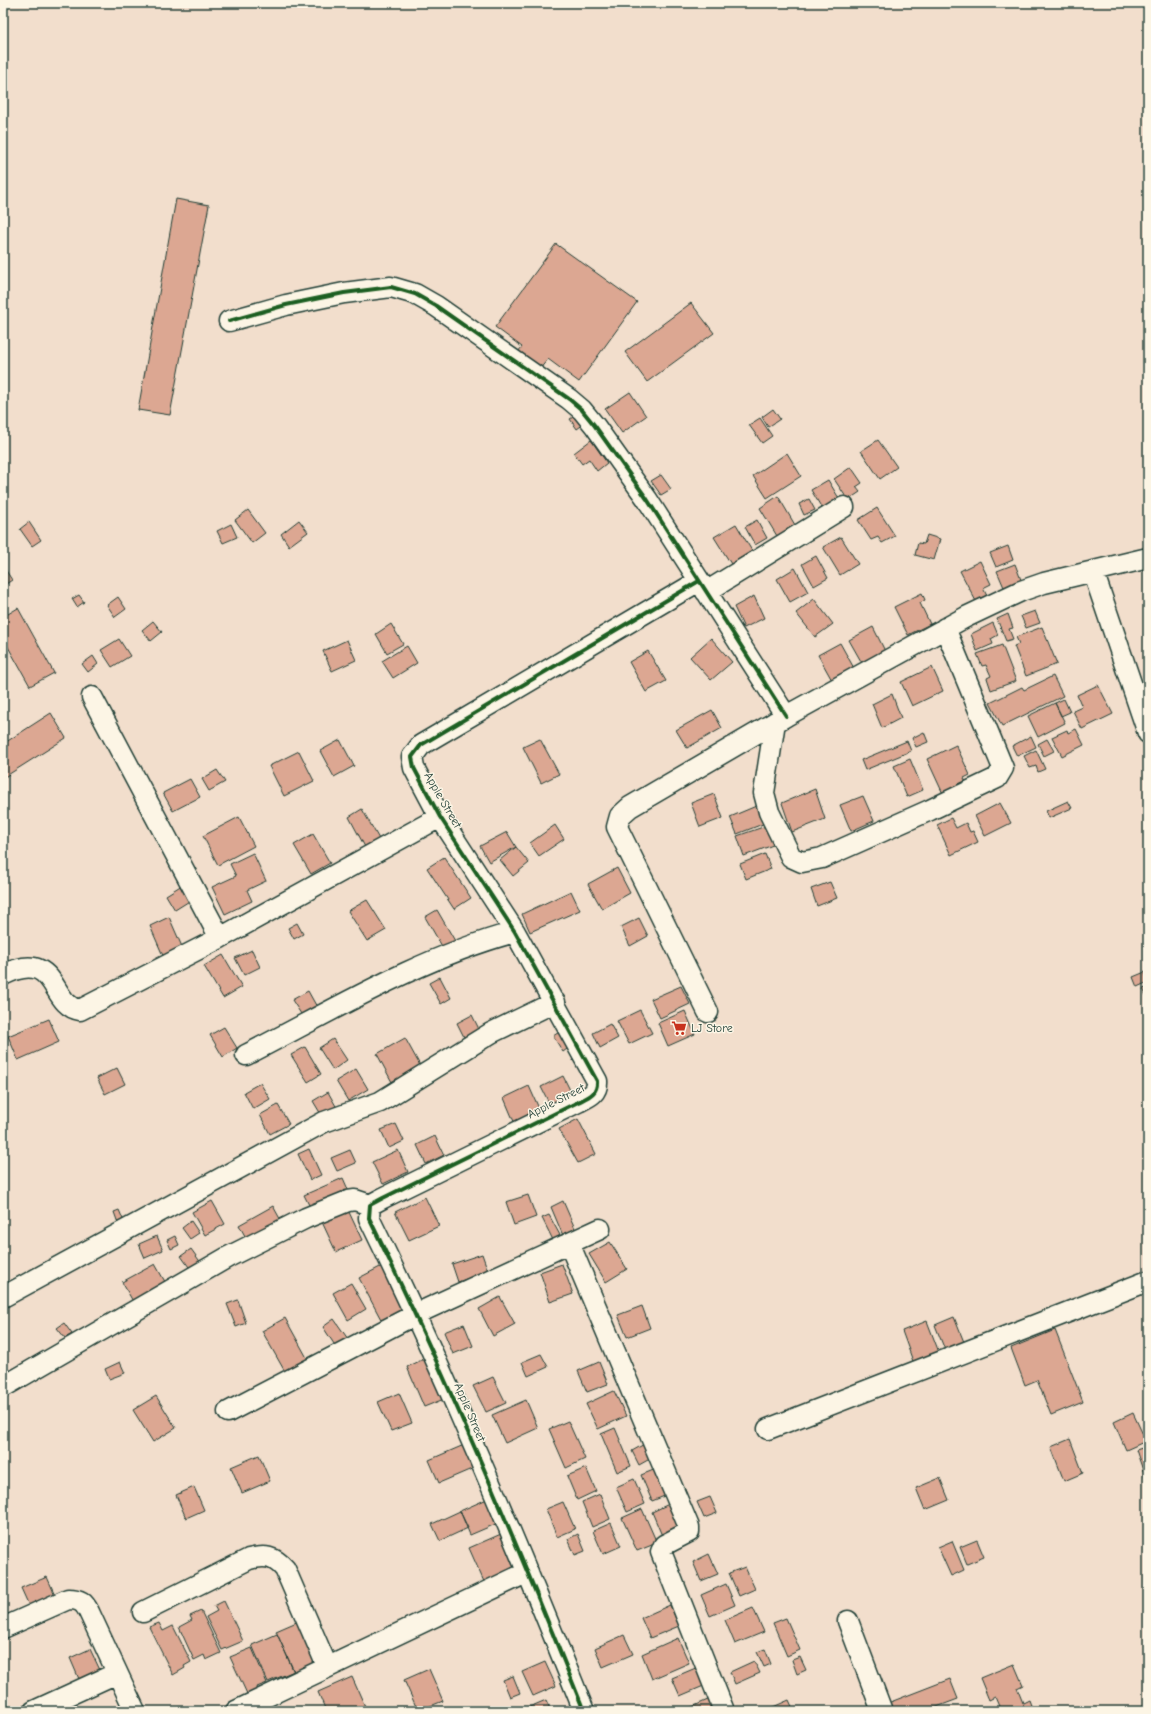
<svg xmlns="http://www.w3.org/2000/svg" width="1151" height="1714" font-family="'Comic Neue',sans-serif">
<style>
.building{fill:#dca792;stroke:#1f3d34}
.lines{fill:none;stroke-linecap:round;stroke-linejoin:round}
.street-casing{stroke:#1f3d34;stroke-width:23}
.street{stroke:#fcf5e5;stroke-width:20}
.cycleway-casing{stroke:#fcf5e5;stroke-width:6}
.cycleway{stroke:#1b5e20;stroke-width:4}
.labels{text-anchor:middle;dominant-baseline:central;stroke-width:3;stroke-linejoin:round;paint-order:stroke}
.street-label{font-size:12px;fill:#1f3d34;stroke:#fcf5e5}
.poi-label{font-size:12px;fill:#1f3d34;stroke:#fcf5e5;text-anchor:start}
</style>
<rect width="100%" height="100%" fill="#f2decc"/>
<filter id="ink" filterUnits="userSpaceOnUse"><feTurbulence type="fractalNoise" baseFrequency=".025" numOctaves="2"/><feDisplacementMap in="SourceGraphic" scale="8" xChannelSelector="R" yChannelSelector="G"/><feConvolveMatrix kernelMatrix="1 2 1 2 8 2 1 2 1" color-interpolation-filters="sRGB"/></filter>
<g filter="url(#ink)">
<path class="building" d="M176 199 209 205 170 415 138 410Z
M556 244 637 302 579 382 548 359 539 370 517 353 522 347 495 327Z
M691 303 714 333 647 382 625 352Z
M630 392 646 416 622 433 605 409Z
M773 409 780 419 768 427 762 417Z
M578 414 584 424 577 429 570 419Z
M760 418 772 436 762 443 749 425Z
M591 440 607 463 597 471 589 459 582 464 574 453Z
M878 440 897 467 880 479 861 451Z
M787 453 801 476 767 498 753 476Z
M851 467 862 483 856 487 860 492 848 500 834 479Z
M661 475 671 489 661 495 651 481Z
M828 480 840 500 823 510 811 490Z
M778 496 795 525 777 536 760 508Z
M809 499 815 510 804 515 799 504Z
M877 508 895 536 882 543 878 537 871 540 858 520Z
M248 510 265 533 252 543 235 520Z
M299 520 308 532 289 546 281 534Z
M757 520 767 538 755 545 745 527Z
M29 522 41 540 32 546 20 529Z
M231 524 237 537 223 543 217 531Z
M736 524 752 551 731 564 714 537Z
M927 535 940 539 934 560 915 555 918 543 924 544Z
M841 537 858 564 840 575 823 547Z
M1008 546 1013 560 996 567 990 553Z
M816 556 828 578 814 586 802 564Z
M980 561 991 584 983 588 990 602 979 607 960 571Z
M1015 564 1023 585 1006 592 997 571Z
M3 566 12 580 3 586Z
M795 568 808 592 790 602 777 579Z
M922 593 925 600 920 603 930 624 908 635 894 607Z
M79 595 84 602 77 607 72 599Z
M754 596 764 618 744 628 734 607Z
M118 597 126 609 115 617 107 605Z
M814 599 833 624 815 637 796 613Z
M18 608 54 673 30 686 3 638V617Z
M1035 611 1040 623 1026 628 1021 616Z
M1008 614 1013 628 1009 629 1013 639 1006 641 997 619Z
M153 621 162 632 151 641 142 630Z
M993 623 998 635 991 639 993 644 977 651 971 634Z
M391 624 403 644 387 653 376 634Z
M873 627 885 651 862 663 849 640Z
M1042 627 1057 664 1026 676 1014 646 1019 644 1016 637Z
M711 638 732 662 711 680 690 657Z
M119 639 130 656 112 667 101 650Z
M347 640 356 660 332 671 323 651Z
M840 643 855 670 833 682 818 655Z
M1002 645 1016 681 991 690 987 678 991 676 986 665 982 666 977 654Z
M407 646 417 663 393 678 382 661Z
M648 651 666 681 646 692 629 662Z
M93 656 98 664 88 672 82 664Z
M932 667 943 691 912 706 901 682Z
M1053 676 1063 696 1002 726 990 703 1022 687 1024 690Z
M1098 685 1113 714 1082 729 1073 711 1082 707 1077 695Z
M892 694 901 718 882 728 872 704Z
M1064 699 1070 712 1061 716 1055 703Z
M1055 703 1065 723 1038 737 1028 716Z
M712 710 722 728 687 748 676 730Z
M51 713 66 738 3 778V744Z
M1076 729 1084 745 1062 756 1052 737 1067 730 1068 733Z
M924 732 928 742 916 747 912 738Z
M1031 736 1036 747 1017 756 1012 746Z
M540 739 559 774 541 783 523 747Z
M1047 739 1054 751 1044 756 1038 744Z
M340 740 354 766 334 777 320 751Z
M907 741 911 751 865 770 861 760Z
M956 745 970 775 964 778 968 787 945 798 927 759Z
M1036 750 1045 769 1038 772 1036 766 1030 768 1024 756Z
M299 751 314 781 284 796 269 766Z
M910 759 923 790 907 797 894 766Z
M217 770 225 782 209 791 202 779Z
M190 779 200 797 173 811 163 793Z
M815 789 825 819 792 832 782 803Z
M714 794 723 818 700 827 691 803Z
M863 796 874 821 851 831 840 805Z
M1068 801 1072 808 1049 818 1046 811Z
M1000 803 1011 823 985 836 975 816Z
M761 804 768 822 737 834 730 817Z
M362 809 379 839 365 847 349 817Z
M239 817 254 846 218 865 203 836Z
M951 818 956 828 966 823 970 832 973 831 978 842 951 855 937 825Z
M555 825 564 839 539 856 530 843Z
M766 826 773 845 744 856 737 836Z
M507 832 516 847 489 862 480 846Z
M313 834 330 863 311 874 294 845Z
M516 847 529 863 513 876 500 860Z
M253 853 266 881 247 890 252 901 225 914 212 887 236 876 230 864Z
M765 854 771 869 746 879 740 864Z
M444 857 471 898 454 909 427 868Z
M617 868 630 893 602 909 588 884Z
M830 882 837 898 817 906 811 889Z
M182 885 191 900 175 910 166 895Z
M571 891 580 910 530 932 522 914Z
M367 900 386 930 367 941 348 911Z
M437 910 455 941 443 948 425 917Z
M169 917 183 949 164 958 150 926Z
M639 918 648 936 630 946 621 927Z
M297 923 303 934 294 939 288 928Z
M252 950 260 967 244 975 235 958Z
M223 955 242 987 223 998 204 966Z
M1145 972 1148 982 1137 987 1133 977Z
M440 977 451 998 441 1004 429 983Z
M681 986 690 1004 660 1018 651 999Z
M1148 987V999L1143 989Z
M308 991 318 1009 303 1017 292 1000Z
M640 1010 652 1033 629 1044 617 1021Z
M685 1011 695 1034 668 1046 658 1023Z
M472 1015 481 1033 466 1041 457 1023Z
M49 1019 59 1042 18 1060 8 1036Z
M610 1024 618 1038 600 1048 593 1033Z
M224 1027 237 1048 223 1057 210 1035Z
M561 1031 571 1046 563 1052 553 1036Z
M405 1038 422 1069 393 1084 377 1054Z
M333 1039 347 1060 333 1070 319 1048Z
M305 1047 321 1074 308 1082 291 1055Z
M117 1068 125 1084 105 1094 97 1078Z
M356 1069 368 1089 348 1101 336 1081Z
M563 1076 574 1098 552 1109 541 1087Z
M260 1083 270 1099 253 1109 244 1092Z
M529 1086 541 1113 515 1124 504 1098Z
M328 1092 337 1108 322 1116 313 1101Z
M278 1105 289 1124 270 1134 260 1115Z
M578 1119 596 1154 578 1163 559 1129Z
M396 1124 404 1141 389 1148 381 1130Z
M435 1136 444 1155 426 1164 417 1145Z
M309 1149 321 1175 310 1180 298 1154Z
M350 1150 356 1163 337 1171 331 1158Z
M398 1150 408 1172 383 1184 372 1162Z
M343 1178 350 1194 312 1211 304 1195Z
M528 1195 536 1217 514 1225 506 1202Z
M425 1197 439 1226 409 1240 395 1212Z
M212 1201 225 1224 205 1235 192 1212Z
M563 1201 577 1233 564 1238 551 1207Z
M273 1206 284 1226 250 1245 239 1225Z
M119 1210 125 1224 119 1226 114 1212Z
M348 1210 362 1240 336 1252 322 1222Z
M549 1215 561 1237 553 1240 542 1218Z
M191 1221 199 1233 190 1239 182 1228Z
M157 1236 163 1250 145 1258 139 1244Z
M175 1236 179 1245 171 1249 167 1240Z
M610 1242 627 1269 606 1282 589 1254Z
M191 1249 204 1267 194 1274 181 1256Z
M482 1254 488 1271 458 1282 452 1264Z
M155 1264 168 1287 135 1305 122 1282Z
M562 1264 573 1294 550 1302 540 1272Z
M382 1266 407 1313 384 1325 359 1278Z
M351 1283 366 1309 348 1320 333 1293Z
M500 1297 515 1324 493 1336 479 1309Z
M238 1300 246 1323 236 1327 227 1304Z
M642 1306 650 1328 627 1337 618 1315Z
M954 1317 964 1342 945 1350 935 1325Z
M285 1318 311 1365 288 1377 262 1331Z
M334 1319 348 1339 336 1347 323 1327Z
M927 1321 940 1355 914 1364 902 1331Z
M64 1323 72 1334 65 1338 57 1328Z
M464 1324 473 1346 453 1354 444 1332Z
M1055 1330 1083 1402 1051 1415 1037 1380 1025 1385 1011 1348Z
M541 1354 548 1367 528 1376 522 1362Z
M426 1358 444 1399 424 1407 407 1367Z
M120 1362 125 1373 109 1379 105 1369Z
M599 1362 608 1384 587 1392 578 1371Z
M493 1377 506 1403 486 1412 473 1386Z
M614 1391 626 1416 598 1429 586 1404Z
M399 1393 412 1423 391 1431 378 1402Z
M156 1396 176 1428 153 1442 133 1410Z
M526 1400 538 1428 505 1443 492 1415Z
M1133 1413 1146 1441 1126 1450 1114 1422Z
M568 1421 585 1459 566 1468 549 1429Z
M615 1428 631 1466 617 1472 601 1434Z
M1070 1439 1083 1473 1064 1481 1051 1447Z
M648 1442 655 1456 639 1465 632 1451Z
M464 1445 474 1468 439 1483 429 1460Z
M1148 1446V1482H1147L1136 1450Z
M259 1455 270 1481 242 1493 231 1467Z
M586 1468 596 1491 577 1500 567 1476Z
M656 1469 667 1495 652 1501 641 1475Z
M940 1478 949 1500 925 1510 916 1488Z
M634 1479 645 1504 627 1512 616 1487Z
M194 1487 204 1510 186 1518 176 1495Z
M600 1494 610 1519 592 1527 582 1502Z
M710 1497 717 1513 704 1518 697 1502Z
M487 1499 498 1523 470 1535 460 1511Z
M563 1502 575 1529 557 1537 546 1509Z
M671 1503 683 1529 663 1538 652 1512Z
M642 1509 657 1543 637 1551 622 1518Z
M460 1511 468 1528 440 1541 432 1524Z
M611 1523 621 1546 603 1554 593 1531Z
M501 1534 516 1570 485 1584 469 1548Z
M578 1534 585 1551 575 1555 568 1539Z
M977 1540 984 1557 967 1564 960 1547Z
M952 1541 964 1570 951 1576 938 1547Z
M709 1554 718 1574 701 1581 693 1562Z
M745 1567 755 1589 739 1596 729 1573Z
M47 1577 56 1597 30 1608 21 1588Z
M726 1584 735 1605 710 1616 701 1595Z
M224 1601 243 1641 222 1650 206 1617 217 1611 214 1606Z
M670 1605 679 1626 650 1638 641 1618Z
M753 1608 764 1632 735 1644 725 1620Z
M201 1611 221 1653 206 1660 204 1655 194 1660 179 1627 192 1620 190 1616Z
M786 1618 800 1650 787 1656 773 1623Z
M299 1621 319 1667 296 1677 276 1631Z
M159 1623 163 1631 173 1626 191 1662 184 1666 185 1668 173 1675 149 1627Z
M277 1634 294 1671 268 1682 252 1645Z
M624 1635 633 1654 603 1667 595 1648Z
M678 1638 689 1663 652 1679 642 1654Z
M252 1648 267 1683 257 1687 259 1692 248 1696 230 1657Z
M90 1649 100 1670 79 1679 70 1658Z
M765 1649 771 1664 764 1667 757 1652Z
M800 1657 806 1670 797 1674 792 1660Z
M754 1661 760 1673 735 1684 730 1672Z
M545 1662 556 1686 533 1696 522 1672Z
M1014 1664 1023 1685 1017 1688 1023 1703 1029 1700 1033 1711H1001L995 1697 989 1700 980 1678Z
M698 1667 706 1685 680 1696 672 1678Z
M429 1669 443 1701 418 1711 404 1680Z
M513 1676 520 1693 510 1697 503 1680Z
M352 1677 367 1711H326L318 1692Z
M950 1679 958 1699 926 1711H891L888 1703Z
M710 1699 715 1711H683Z
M546 1700 551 1711H520Z
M789 1700 794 1711H764Z"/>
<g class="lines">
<g class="street-casing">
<path id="street" d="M229 321 286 305 344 293 391 287 415 294 436 306 569 399 582 410 595 426 647 499 786 716
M1093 571 1148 733
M706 592 844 507
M92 697 220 938
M775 722 764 793 769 812 791 857 802 862 822 858 930 810 997 778 1003 768 945 628
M3 975C59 947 49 1006 80 1010L220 938 440 817
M708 1012 617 827 620 816 630 807 786 716 966 617 1021 591 1044 583 1148 558
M246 1055C334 1010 419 958 515 932
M569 1243 689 1527V1532L664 1545 661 1552 724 1711
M3 1297 324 1122 380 1102 491 1033 555 1002
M3 1387 228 1257 306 1218 348 1201 355 1200 370 1205
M228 1412 416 1314 600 1229
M768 1429 1148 1281
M143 1612 249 1559C265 1555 274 1556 285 1569L327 1666
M848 1621 882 1711
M3 1628 68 1599C80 1599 84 1602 89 1612L135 1711
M34 1711 117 1673
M236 1711 528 1572
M584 1711C517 1544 448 1379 369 1218L370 1205 383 1198 578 1102C588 1097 598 1094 597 1081L515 932 440 817 414 768 412 757 421 745 699 581"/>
</g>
<use href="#street" class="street"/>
<g class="cycleway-casing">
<path id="cycleway" d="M229 321 286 305 344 293 391 287 415 294 436 306 569 399 582 410 595 426 647 499 786 716
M584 1711C517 1544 448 1379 369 1218L370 1205 383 1198 578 1102C588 1097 598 1094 597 1081L515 932 440 817 414 768 412 757 421 745 699 581"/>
</g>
<use href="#cycleway" class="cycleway"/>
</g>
</g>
<defs>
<g id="supermarket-bare" transform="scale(1.2)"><path d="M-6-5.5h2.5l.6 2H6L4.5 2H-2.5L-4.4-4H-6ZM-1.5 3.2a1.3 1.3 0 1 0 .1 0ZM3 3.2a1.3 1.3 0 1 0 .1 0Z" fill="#c8321e" stroke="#fcf5e5" stroke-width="2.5" paint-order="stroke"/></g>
</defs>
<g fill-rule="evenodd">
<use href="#supermarket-bare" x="679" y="1028"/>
</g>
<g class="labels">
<g class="street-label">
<text transform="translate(443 800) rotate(60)">Apple Street</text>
<text transform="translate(556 1101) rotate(-27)">Apple Street</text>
<text transform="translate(470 1412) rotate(67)">Apple Street</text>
</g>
<g class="poi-label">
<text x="691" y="1028">LJ Store</text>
</g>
</g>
<rect width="1151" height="1714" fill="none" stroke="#fcf5e5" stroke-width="16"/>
<rect x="8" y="8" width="1135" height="1698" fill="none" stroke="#1f3d34" stroke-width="1.5" filter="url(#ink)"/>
</svg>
